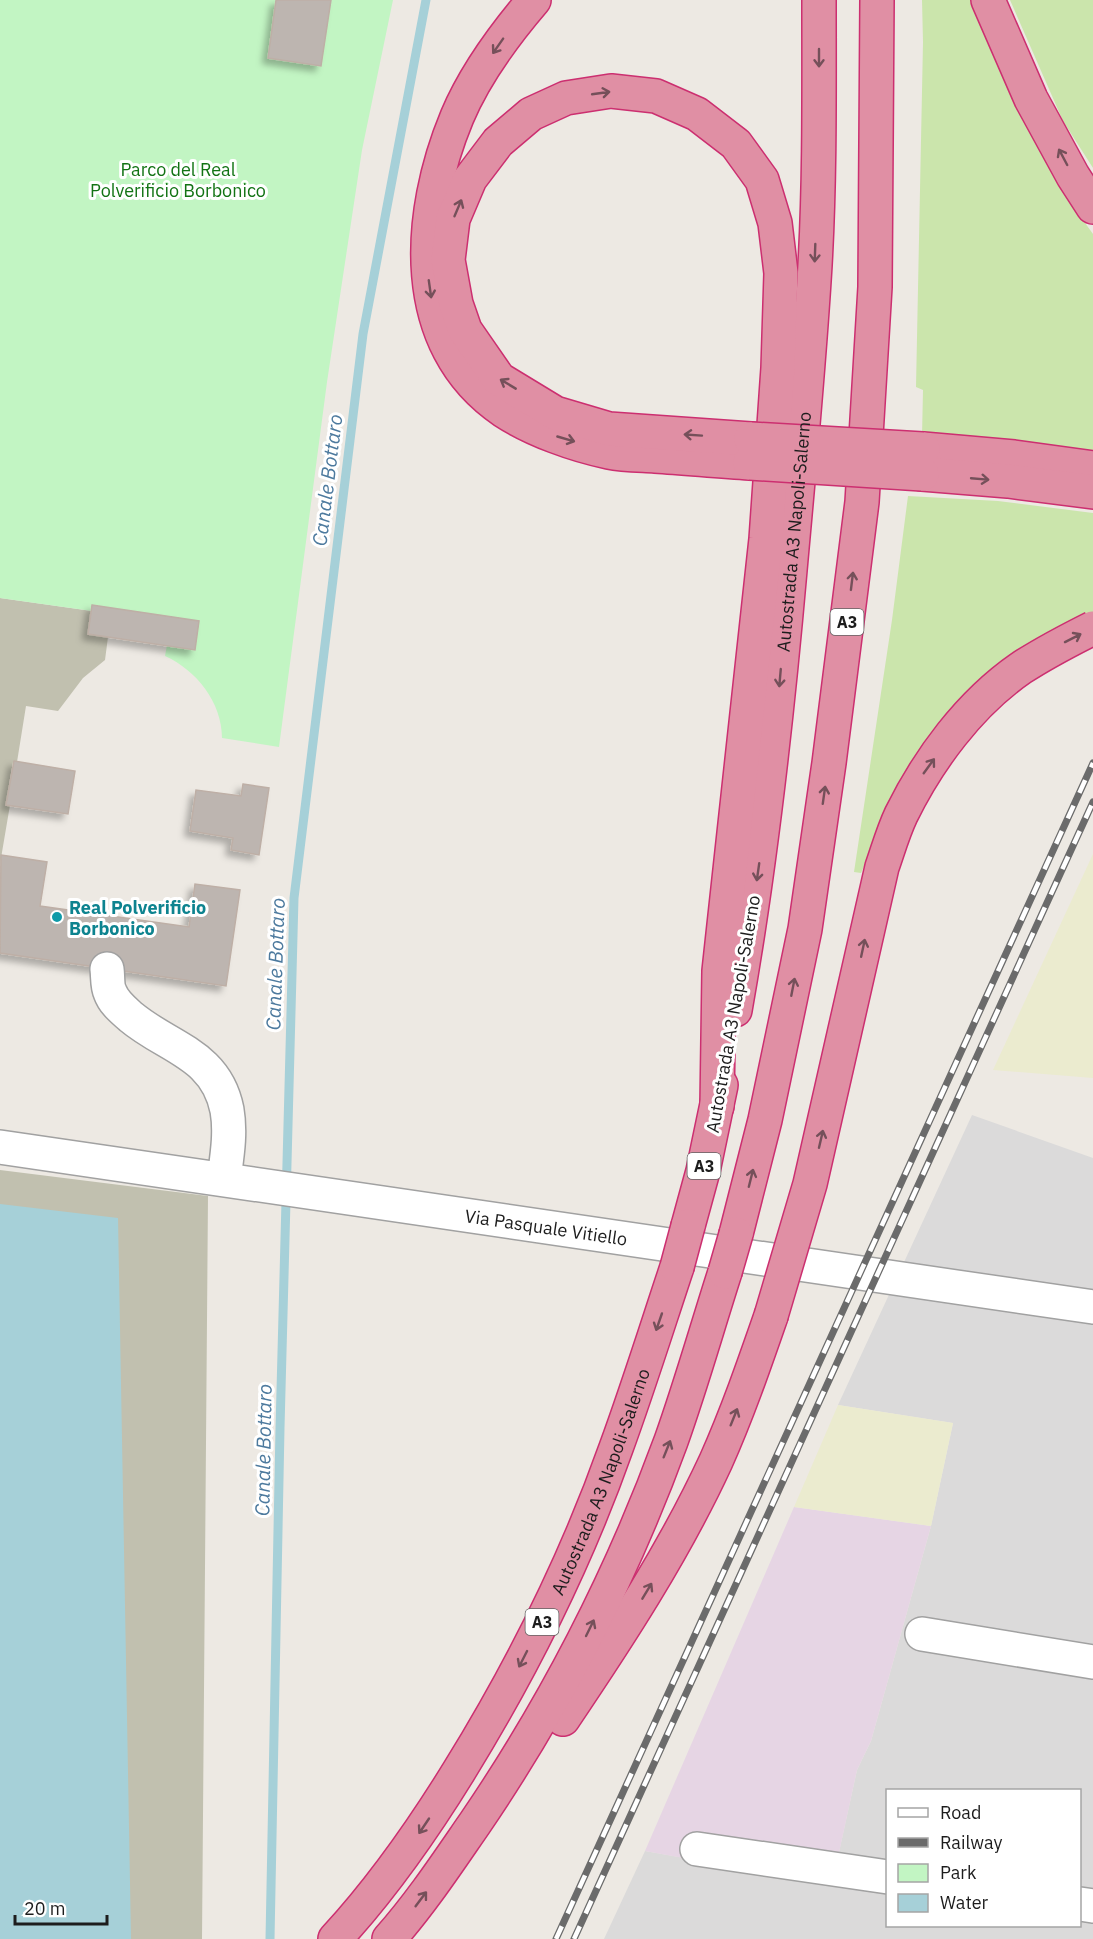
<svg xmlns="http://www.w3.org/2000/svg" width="1093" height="1939" font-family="'IBM Plex Sans',sans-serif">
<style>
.residential{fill:#dbdada;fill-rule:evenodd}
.industrial{fill:#e6d5e4}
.construction{fill:#c1c0af}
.farmland{fill:#ebebcf}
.grass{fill:#cbe5ac}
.park{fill:#c2f5c3}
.water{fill:#a6d0d8}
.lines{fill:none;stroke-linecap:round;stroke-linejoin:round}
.stream{stroke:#a6d0d8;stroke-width:9}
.building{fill:#bdb5b0;stroke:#beafa6;stroke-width:1.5;filter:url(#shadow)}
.minor-casing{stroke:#a1a1a1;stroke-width:36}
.highway-casing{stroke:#cc2f70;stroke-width:36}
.minor{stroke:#fff;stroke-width:33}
.highway{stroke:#e08fa4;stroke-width:33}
.rail-casing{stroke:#6b6b6b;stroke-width:7}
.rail{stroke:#fff;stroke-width:4.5;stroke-dasharray:14;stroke-linecap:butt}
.highway-bridge-casing{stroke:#cc2f70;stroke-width:36;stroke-linecap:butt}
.highway-bridge{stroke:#e08fa4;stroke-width:33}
.oneway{stroke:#75505a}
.culture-dot{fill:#0f9aa8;stroke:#fff;stroke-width:2}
.labels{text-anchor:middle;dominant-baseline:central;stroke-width:6;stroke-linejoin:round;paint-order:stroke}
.shield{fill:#fff;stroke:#616161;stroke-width:1.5}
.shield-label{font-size:16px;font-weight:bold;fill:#1d1d1d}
.park-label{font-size:18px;fill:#127314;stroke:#fff}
.street-label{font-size:18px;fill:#1d1d1d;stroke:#fff}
.culture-label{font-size:18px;font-weight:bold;fill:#0d838f;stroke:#fff;text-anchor:start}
.water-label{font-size:20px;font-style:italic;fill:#4d7a9e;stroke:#fff}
</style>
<defs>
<filter id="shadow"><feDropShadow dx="-5.5" dy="5.5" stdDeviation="3" flood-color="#0004"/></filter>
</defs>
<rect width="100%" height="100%" fill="#ede9e3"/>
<path class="residential" d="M972 1115 1093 1158V1939H604L645 1851 832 1884 857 1770 871 1741 931 1526 953 1423 838 1405ZM888 1790H1080V1926H888Z"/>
<path class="industrial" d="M794 1507 931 1526 871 1741 857 1770 832 1885 645 1851Z"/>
<path class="construction" d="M0 598 92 611 108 637 105 660 83 678 58 711 26 706 17 762H13L6 804 10 805 0 864Z
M0 1170 208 1196 202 1939H0Z"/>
<path class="farmland" d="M1093 854V1078L993 1070Z
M838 1405 953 1423 931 1526 794 1507Z"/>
<path class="grass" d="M922 0H971L1007 87 1070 202 1093 234V458L922 436 923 390 916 387 923 42Z
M1010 0H1093V168L1063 121Z
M908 496 998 501 1093 513V615L902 781 861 873 854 872 892 620Z"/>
<path class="park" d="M0 0H393L362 150 327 382 279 747 222 738C222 702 196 670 165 656L167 645 198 621 93 605 92 611 0 598Z"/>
<path class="water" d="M0 1204 118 1218 131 1939H0Z"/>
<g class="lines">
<path class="stream" d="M270 1939 280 1428 294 898 363 334 426 0"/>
</g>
<path class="building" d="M276 0H331L321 66 268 58Z
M92 605 199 621 195 650 88 634Z
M14 761 75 771 68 814 6 805Z
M243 784 269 788 259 855 231 850 233 838 190 831 196 790 241 796Z
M1 855 47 862 40 906 189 927 195 884 240 890 226 986 0 953Z"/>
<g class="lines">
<g class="minor-casing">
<g id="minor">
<path d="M107 969C108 976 107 986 110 992 114 1003 122 1009 131 1017 168 1048 216 1054 227 1110 231 1133 227 1156 224 1179"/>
<path id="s1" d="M0 1147 1093 1307"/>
<path d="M922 1634 1093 1662"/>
<path d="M697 1849 888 1877"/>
<path d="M1080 1904 1093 1906"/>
</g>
</g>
<g class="highway-casing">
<g id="highway">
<path d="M534 0C504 35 475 74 457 117 417 213 406 345 504 411 533 430 575 445 609 452 624 455 640 455 655 456 686 458 718 461 750 463"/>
<path d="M988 0 1031 99 1073 176 1093 207"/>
<path d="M923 449 1014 457 1093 468"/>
<path d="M922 474 1008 481 1093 492"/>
<path id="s2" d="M735 1010C761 864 777 718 790 570 799 469 809 367 815 265 820 177 819 88 819 0"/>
<path d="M717 1106 719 971 766 539 778 368 781 273 775 223 762 180 736 144 697 114 656 96 611 91 566 98 531 114 498 142 470 179 453 219 448 260 456 304 465 330 499 379 555 413 609 429 751 439"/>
<path d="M688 1226 703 1171 721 1085"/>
<path d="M736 1234 765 1120 805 929 829 763 862 502 875 287 877 0"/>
<path d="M563 1719C619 1636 674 1552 716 1461 737 1414 754 1365 771 1316"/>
<path id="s3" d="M335 1939C383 1887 422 1831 459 1771 522 1669 576 1561 616 1448 638 1388 657 1327 677 1267"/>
<path d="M389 1939C421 1903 448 1862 475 1823 556 1704 622 1575 671 1441 691 1385 707 1328 725 1272"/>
</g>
</g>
<use href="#minor" class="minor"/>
<use href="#highway" class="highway"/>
<g class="rail-casing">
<path id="rail" d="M556 1939 1093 763
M574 1939 1093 802"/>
</g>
<use href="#rail" class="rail"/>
<g class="highway-bridge-casing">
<path id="highway-bridge" d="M751 439 923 449
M750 463 922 474
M677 1267 688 1226
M725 1272 736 1234
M771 1316 810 1184 882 867C888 850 893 832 901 815 928 760 969 704 1021 668 1044 653 1069 640 1093 628"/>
</g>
<use href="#highway-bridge" class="highway-bridge"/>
</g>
<defs><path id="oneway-shaft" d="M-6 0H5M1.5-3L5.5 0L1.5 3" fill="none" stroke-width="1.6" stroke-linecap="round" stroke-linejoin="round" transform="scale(1.5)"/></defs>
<g class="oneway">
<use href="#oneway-shaft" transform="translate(498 46) rotate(125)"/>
<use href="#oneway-shaft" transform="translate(819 58) rotate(90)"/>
<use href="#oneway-shaft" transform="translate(601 93) rotate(-8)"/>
<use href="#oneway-shaft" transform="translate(1063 157) rotate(-118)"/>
<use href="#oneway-shaft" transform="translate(458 208) rotate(-67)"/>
<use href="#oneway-shaft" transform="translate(815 253) rotate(92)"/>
<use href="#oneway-shaft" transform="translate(430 289) rotate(82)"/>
<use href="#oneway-shaft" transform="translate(508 384) rotate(-149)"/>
<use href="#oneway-shaft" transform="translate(693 435) rotate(-176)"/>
<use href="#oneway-shaft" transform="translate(566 439) rotate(16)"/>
<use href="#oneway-shaft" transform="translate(980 479) rotate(5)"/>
<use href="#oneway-shaft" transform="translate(852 581) rotate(-83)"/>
<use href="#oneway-shaft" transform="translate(1073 638) rotate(-27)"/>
<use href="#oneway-shaft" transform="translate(780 678) rotate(95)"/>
<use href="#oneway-shaft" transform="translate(929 766) rotate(-54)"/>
<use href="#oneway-shaft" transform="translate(824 795) rotate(-82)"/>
<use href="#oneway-shaft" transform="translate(758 872) rotate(98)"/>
<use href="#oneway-shaft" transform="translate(863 948) rotate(-78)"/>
<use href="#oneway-shaft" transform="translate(793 987) rotate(-79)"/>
<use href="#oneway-shaft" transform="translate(821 1139) rotate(-77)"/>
<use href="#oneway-shaft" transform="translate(751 1178) rotate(-76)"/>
<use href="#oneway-shaft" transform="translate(659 1322) rotate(109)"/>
<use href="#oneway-shaft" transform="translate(734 1417) rotate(-68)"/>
<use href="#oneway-shaft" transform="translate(667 1449) rotate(-68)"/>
<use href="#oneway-shaft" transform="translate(647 1591) rotate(-59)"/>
<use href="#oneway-shaft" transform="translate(590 1628) rotate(-64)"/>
<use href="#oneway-shaft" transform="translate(523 1659) rotate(117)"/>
<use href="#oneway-shaft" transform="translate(424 1826) rotate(124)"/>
<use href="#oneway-shaft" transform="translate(421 1899) rotate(-53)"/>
</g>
<circle class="culture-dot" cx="57" cy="917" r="6"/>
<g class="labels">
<g class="shield">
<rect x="830.5" y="609" width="33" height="26" rx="4.5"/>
<rect x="687.5" y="1153" width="33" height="26" rx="4.5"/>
<rect x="525.5" y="1609" width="33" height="26" rx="4.5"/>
</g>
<g class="shield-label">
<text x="847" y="622">A3</text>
<text x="704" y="1166">A3</text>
<text x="542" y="1622">A3</text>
</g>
<g class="park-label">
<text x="178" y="169">Parco del Real<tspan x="178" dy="21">Polverificio Borbonico</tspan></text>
</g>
<g class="street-label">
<text stroke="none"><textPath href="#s2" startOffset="482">Autostrada A3 Napoli-Salerno</textPath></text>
<text transform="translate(733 1014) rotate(-80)">Autostrada A3 Napoli-Salerno</text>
<text stroke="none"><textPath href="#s1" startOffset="552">Via Pasquale Vitiello</textPath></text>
<text stroke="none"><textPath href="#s3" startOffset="532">Autostrada A3 Napoli-Salerno</textPath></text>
</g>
<g class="culture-label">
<text x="69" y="907">Real Polverificio<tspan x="69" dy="21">Borbonico</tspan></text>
</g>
<g class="water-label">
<text transform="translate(327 480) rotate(-83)">Canale Bottaro</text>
<text transform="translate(275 964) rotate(-88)">Canale Bottaro</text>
<text transform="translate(263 1450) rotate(-89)">Canale Bottaro</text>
</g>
</g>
<rect x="886" y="1789" width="195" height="138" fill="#ffffff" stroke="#a5a5a5" stroke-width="1.5"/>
<rect x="898" y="1808" width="30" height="9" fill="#ffffff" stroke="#a5a5a5" stroke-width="1.5"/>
<text x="940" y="1819" font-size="18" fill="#1d1d1d">Road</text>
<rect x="898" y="1838" width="30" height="9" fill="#6b6b6b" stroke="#a5a5a5" stroke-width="1.5"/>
<text x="940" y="1849" font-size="18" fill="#1d1d1d">Railway</text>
<rect x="898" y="1864" width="30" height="18" fill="#c2f5c3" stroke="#a5a5a5" stroke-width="1.5"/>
<text x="940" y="1879" font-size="18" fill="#1d1d1d">Park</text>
<rect x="898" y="1894" width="30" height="18" fill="#a6d0d8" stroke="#a5a5a5" stroke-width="1.5"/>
<text x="940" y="1909" font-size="18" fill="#1d1d1d">Water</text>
<path d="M15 1915v9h92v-9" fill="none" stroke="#1d1d1d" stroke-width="3"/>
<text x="24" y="1915" font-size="18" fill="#1d1d1d" stroke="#ffffff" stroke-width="4.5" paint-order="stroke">20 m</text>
</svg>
